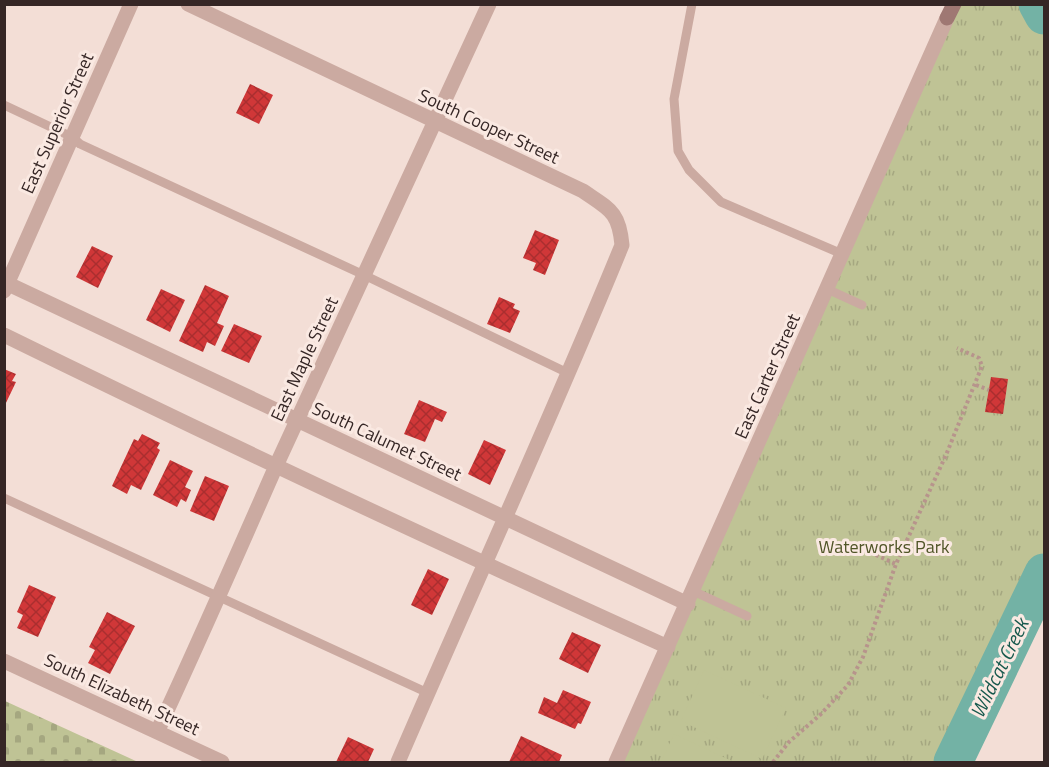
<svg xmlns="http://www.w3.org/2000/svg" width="1049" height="767" font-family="'Titillium Web',sans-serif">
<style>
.grass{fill:url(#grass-tufts)}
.cemetery{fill:url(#cemetery-stones)}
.garden{fill:#bfc395}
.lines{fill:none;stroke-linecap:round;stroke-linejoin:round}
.river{stroke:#73b2a5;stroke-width:39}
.building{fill:url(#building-cross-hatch)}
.path{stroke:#b7948c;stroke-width:4;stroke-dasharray:3 3;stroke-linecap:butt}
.lane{stroke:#cbaaa1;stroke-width:9}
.street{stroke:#cbaaa1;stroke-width:15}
.secondary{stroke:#9f7873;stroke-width:15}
.labels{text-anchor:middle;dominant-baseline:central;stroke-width:6;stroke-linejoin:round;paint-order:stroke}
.street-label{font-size:18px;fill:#352625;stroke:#fae9e2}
.park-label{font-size:18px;fill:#505527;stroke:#fae9e2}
.water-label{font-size:20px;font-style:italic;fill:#17594d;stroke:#fae9e2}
</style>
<defs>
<pattern id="grass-tufts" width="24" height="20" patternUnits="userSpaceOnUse" patternTransform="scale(1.5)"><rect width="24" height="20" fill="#bfc395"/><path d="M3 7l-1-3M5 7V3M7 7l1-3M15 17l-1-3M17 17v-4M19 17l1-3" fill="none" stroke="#a5a780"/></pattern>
<pattern id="cemetery-stones" width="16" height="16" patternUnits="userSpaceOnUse" patternTransform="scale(1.5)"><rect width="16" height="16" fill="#bfc395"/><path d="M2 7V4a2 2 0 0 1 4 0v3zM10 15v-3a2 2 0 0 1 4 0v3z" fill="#a5a780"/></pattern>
<pattern id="building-cross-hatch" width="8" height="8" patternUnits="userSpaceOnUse" patternTransform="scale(1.5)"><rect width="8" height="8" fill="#d03738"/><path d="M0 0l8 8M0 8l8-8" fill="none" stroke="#aa2e2f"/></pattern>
</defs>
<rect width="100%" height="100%" fill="#f3ded6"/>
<path class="grass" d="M954 5H1038L1044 15V573L953 762H616Z"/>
<path class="cemetery" d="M5 701 138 762H5Z"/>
<path class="garden" d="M704 670 786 708 762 759 681 721Z
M674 734 734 762H661Z"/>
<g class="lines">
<path class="river" d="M1038 4 1044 15
M953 762 1044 573"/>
</g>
<path class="building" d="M250 84 273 95 259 124 236 113Z
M535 230 559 240 545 275 533 270 536 263 523 258Z
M92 246 113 256 98 288 76 277Z
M205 285 229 296 217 323 224 326 215 346 207 342 203 352 179 341Z
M161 289 185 300 170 332 146 320Z
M499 297 515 304 513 308 520 311 510 333 487 324Z
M234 324 262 336 249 363 221 351Z
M4 369 16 374 12 381 16 382 4 407Z
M991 377 1008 379 1003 414 985 412Z
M419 400 447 412 442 422 435 419 425 442 404 434Z
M142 434 160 443 157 448 160 450 141 490 131 485 127 494 112 486 134 439 138 441Z
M484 440 506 450 490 485 468 474Z
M170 460 193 471 185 487 191 490 186 502 181 499 177 507 153 495Z
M205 476 229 486 214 521 190 511Z
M428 569 449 579 432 615 411 605Z
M29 585 56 597 38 637 17 628 23 615 17 612Z
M107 612 135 626 110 674 88 663 95 650 89 647Z
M572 632 601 645 588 673 559 659Z
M563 690 591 702 581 724 578 723 575 729 538 713 544 697 557 703Z
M521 736 562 755 559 762H509Z
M348 737 374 749 368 762H336Z"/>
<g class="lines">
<path class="path" d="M976 385 989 390
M854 545 896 564
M773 762 789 742 821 714 848 685 863 657 896 564 946 455 982 366 979 358 957 348"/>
<path class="lane" d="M692 4 674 99 678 151 689 170 721 202 842 254
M4 105 72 137 80 144 364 275 570 374
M827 289 862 305
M4 498 428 693
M693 591 747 616"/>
<path class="street" d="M188 4 583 191C609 209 619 211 622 245 551 419 472 590 398 762
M4 282 688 604
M4 291 131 4
M4 335C224 443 445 546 668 647
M4 661 222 762
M157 732C198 644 237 555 276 466 346 312 417 158 489 4
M616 762 947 18"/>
<path class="secondary" d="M947 18 954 4"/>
</g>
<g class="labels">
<g class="street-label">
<text transform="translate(57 123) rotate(-66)">East Superior Street</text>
<text transform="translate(489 126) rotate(25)">South Cooper Street</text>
<text transform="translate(304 359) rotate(-65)">East Maple Street</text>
<text transform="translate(767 376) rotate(-66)">East Carter Street</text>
<text transform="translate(387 441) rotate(25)">South Calumet Street</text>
<text transform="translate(122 694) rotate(25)">South Elizabeth Street</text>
</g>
<g class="park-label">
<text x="884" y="546">Waterworks Park</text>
</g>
<g class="water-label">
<text transform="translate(999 668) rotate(-64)">Wildcat Creek</text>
</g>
</g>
<rect width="1049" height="767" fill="none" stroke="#352625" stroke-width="12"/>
</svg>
